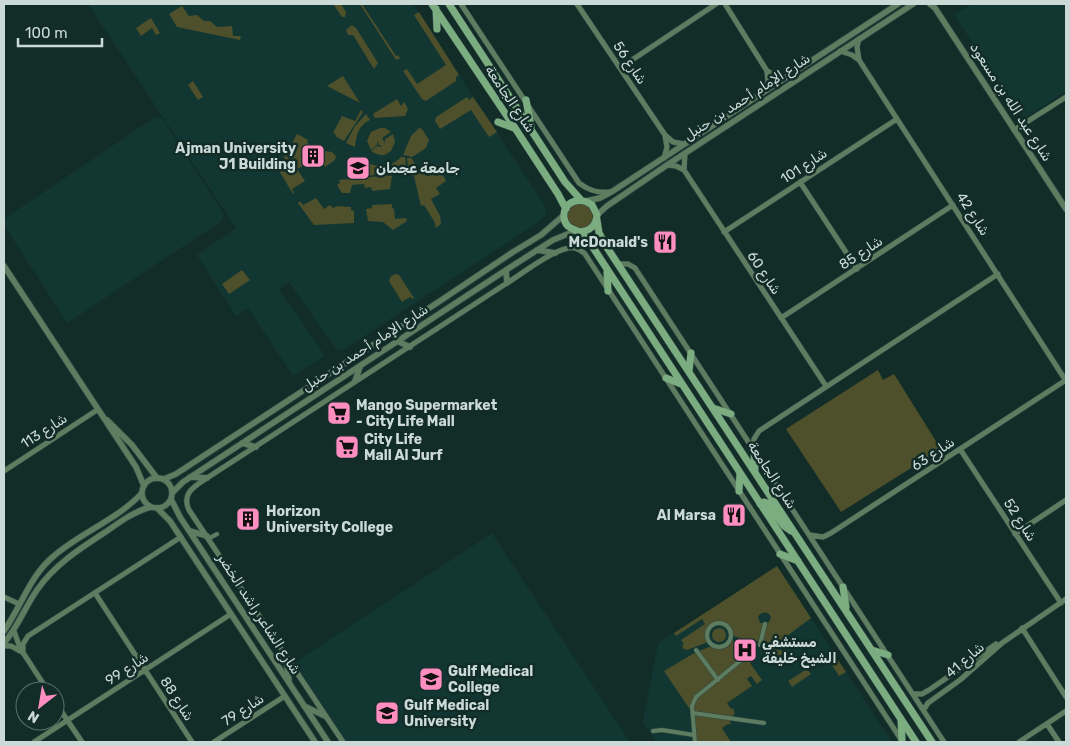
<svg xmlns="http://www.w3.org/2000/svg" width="1070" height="746" font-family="Rubik,Vazirmatn,sans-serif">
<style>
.built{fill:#123732}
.green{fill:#4d502a}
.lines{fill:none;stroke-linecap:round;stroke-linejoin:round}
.pedestrian-casing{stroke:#304844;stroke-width:5}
.minor-casing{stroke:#304844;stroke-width:6}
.tertiary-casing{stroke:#304844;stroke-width:7}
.secondary-casing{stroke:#304844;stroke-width:8}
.pedestrian{stroke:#5e7c60;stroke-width:4}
.minor{stroke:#5e7c60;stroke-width:5}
.tertiary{stroke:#5e7c60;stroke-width:5.5}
.secondary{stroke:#7cad80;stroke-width:7}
.labels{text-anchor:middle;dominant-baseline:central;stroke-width:5;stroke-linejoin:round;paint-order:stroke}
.street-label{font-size:14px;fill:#cbdad7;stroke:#122c28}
.poi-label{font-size:14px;font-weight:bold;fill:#cbdad7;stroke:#122c28;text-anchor:start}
</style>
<rect width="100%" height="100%" fill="#122c28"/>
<path class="built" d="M88 4H413L543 203 546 210 545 216 537 223 342 351 336 349 289 282 279 289 325 356 293 376 248 308 236 316 197 255 236 228Z
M971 4H1066V91L1024 119 954 15Z
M155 117 162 118 224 214 222 221 67 323 4 225V219Z
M492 533 630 742H345L294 663Z
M777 566 892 742H656L643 722 658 643Z"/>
<path class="green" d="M333 4H341L346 12 345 17H342Z
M360 4H362L396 56 398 55 400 58 396 60Z
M182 6 189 16 197 15 204 21H210L217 27 232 26 233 36H241L240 40 177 27 169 14Z
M419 12 459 75 456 77V81L426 101 422 99 403 71 407 69 417 84 446 65 414 15Z
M151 18 160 33 156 35 152 28 141 36 136 28Z
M352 25 356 28 378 63 374 69 353 35H348L346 30Z
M343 76 360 103 327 86Z
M193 81 203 97 198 100 188 85Z
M467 97 469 100 473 97 497 132 489 137 471 110 440 129 435 121 436 117Z
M397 99 401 106 404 102 408 109 405 116 375 118 373 114Z
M361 110 363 112 344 141 335 136 336 134 333 133 342 116 355 121Z
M366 114 370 120C359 125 356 135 355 147L346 143 355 126Z
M380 128H385L391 132 382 138 385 143V139L393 134 395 142 391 151C384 157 379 156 371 151L377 146 381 147 382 146 379 145 377 141V145L371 150 367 141 371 132Z
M419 128 422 129 429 140 426 148 412 157 403 155 411 136Z
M297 134 308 140 307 143 310 145 305 152 307 153 301 161 303 166 297 169 305 181 292 189 294 193 293 194 278 169Z
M323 151 332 152 336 156 335 160 325 167 320 158Z
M401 157H405L407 175H392L390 189 372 191 371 187 365 188 364 184 352 185 350 193H342L337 185 340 183 339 180 391 175V173L366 176V165L368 163C380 168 392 167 401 157Z
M407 158H411L423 174 437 164 446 181 436 188 440 194 431 199 440 216 441 224 436 228 434 221 424 205 421 206 414 176 409 175Z
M316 198 324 209 330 205 333 208 337 206 351 207V210L354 211V223L314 225 298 203 300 201 303 205Z
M567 216a13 13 0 1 1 26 0a13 13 0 1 1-26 0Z
M392 204V208L394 209 395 219 406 218 407 221 393 230 383 222 368 221 366 209 372 208V205Z
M242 270 250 280 229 294 222 284Z
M396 274 399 275 414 298 413 299 410 297 402 302 389 281 391 276Z
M878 370 883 380 894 374 939 446 935 453 841 512 786 429Z
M777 566 811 618 787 636 784 647 761 642 766 623 769 622 771 617 768 613C763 612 760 613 758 617L760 623H764L760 642 732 636 728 626C716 617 701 628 708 642L687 650 684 649 682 646 684 644 681 640 705 624 702 619 676 636 674 633Z
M712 635a7 7 0 1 1 14 0a7 7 0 1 1-14 0Z
M731 640 753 645 754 648 721 676H717L699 651 712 646C719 650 726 648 731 640Z
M766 647 785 651 789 657V660L779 667 768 651 764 654 762 650Z
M696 652 714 677V680L694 697 691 707 689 708 664 671Z
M752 653 756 659 750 663 762 680 757 684 751 676 749 677 747 679 752 686 727 703 731 709 733 708 735 713 732 717 695 711 693 704 698 697Z
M836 657 846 672 839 676 832 665 836 663 834 658Z
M807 669 811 674 792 687 788 681Z
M696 715 729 719 731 724H728L722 728 731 742H696L694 718Z"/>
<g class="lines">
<g class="pedestrian-casing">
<path id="pedestrian" d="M208 539 217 534
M707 635a12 12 0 1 1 24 0a12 12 0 1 1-24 0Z
M760 645 765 624
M696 650 718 680
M693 713 764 723
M653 731 662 730 694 735
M695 742 692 706 696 697 751 652"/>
</g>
<g class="minor-casing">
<path id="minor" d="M461 4 579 183C589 191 598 193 610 192
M577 4 665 135 673 142 684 144
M725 4 767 71 768 83 766 90
M840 51 852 55 859 60 1066 381
M859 60 857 47 859 39
M620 68 716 4
M767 71 778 77 786 78
M1014 130 1066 97
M685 153 684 170 826 386
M664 158 667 147 665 136
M667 165 676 166 684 170
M800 182 857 269
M724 232 897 119
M618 264H628L635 268 944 742
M781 318 953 205
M753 447 754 439 759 431 998 274
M960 449 1061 603
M4 471 97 410
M1015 534 1066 500
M810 535 823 537 831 533 1066 380
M95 593 192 742
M4 597 19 604
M1022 628 1066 697
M14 631 20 648 48 691
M4 646H11L20 651
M23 653V644L28 636 181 537
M914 694H922L929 690 996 644
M55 702 82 742
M924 709 928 703 960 680 1002 643 1066 599
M1047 724 1059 742
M34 742 231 614
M214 742 285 696
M343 742 189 510C181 493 195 486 207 478L507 283C522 274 558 245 575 248 579 249 582 251 585 254L902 741
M1019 742 1066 711"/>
</g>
<g class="tertiary-casing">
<path id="tertiary" d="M930 4 935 8 1066 209
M586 201 600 198 613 191 898 4
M597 215 607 206 667 165 913 4
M537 250 555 253
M4 266 136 467 144 486
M506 270 507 283
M397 341 410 347
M355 381 360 367
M107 420 132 445 157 478
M242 443 256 447
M190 477 207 478
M142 493a15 15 0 1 1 30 0a15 15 0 1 1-30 0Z
M164 479 176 474 440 301 513 252 541 235 564 215
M173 492 183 482 506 270 553 240 575 231
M171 499 180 517 328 742
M157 508 170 521 315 742
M190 531 207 536
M4 631C22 605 30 575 55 555 82 532 118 519 142 493
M4 643C18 627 25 607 37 590 55 564 81 548 107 531 121 521 135 511 151 507
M286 658 289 681
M304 706 325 716"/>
</g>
<g class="secondary-casing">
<path id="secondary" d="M432 4 515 128 558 194 566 209
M449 4 565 182 581 200
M436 9 437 29
M526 100 531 126
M498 122 514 128
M597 220 599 233 606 246 932 742
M579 232C590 231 596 226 597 215L592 205C581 196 562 201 564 218 566 229 573 228 581 233 586 237 590 244 594 249L916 742
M607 272 608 291
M689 371 691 353
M666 378 681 384
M713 408 731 414
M754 450 755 472
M739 491 740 473
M760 504 764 502 767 503 784 526 791 531
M780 554 798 561
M843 587 846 607
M872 650 888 655
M901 719 902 741"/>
</g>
<use href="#pedestrian" class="pedestrian"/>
<use href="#minor" class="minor"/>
<use href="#tertiary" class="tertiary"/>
<use href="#secondary" class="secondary"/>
</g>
<defs>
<g id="building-square" transform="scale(1.25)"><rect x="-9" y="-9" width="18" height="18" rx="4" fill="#fd8ebf" stroke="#122c28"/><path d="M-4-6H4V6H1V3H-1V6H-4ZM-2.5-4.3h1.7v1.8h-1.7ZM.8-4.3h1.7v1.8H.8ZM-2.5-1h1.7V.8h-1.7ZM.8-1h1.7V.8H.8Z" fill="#111"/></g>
<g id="university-square" transform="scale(1.25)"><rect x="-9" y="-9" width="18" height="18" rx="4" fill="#fd8ebf" stroke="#122c28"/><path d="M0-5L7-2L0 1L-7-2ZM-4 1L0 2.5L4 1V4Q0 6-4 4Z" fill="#111"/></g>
<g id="restaurant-square" transform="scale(1.25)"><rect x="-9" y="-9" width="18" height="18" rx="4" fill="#fd8ebf" stroke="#122c28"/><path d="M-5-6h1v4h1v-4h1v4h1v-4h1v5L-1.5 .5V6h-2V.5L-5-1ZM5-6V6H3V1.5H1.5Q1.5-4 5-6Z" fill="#111"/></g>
<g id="supermarket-square" transform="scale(1.25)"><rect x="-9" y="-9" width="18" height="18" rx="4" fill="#fd8ebf" stroke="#122c28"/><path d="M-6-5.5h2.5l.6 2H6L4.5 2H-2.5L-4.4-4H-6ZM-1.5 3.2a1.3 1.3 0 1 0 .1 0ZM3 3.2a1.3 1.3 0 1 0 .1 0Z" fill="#111"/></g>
<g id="hospital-square" transform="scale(1.25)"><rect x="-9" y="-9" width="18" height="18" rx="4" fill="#fd8ebf" stroke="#122c28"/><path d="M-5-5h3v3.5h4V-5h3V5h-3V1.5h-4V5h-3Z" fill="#111"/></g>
</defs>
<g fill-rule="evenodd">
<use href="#building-square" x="313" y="156"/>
<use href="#university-square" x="358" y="168"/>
<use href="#restaurant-square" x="665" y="242"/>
<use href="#supermarket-square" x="339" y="413"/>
<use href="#supermarket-square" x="347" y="447"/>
<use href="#restaurant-square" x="734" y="515"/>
<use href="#building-square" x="248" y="519"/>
<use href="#hospital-square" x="745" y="650"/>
<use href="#university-square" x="431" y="679"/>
<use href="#university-square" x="387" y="713"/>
</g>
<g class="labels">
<g class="street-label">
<text transform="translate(630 63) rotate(56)">شارع 56</text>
<text transform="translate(747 97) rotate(-33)">شارع الإمام أحمد بن حنبل</text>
<text transform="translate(510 99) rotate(56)">شارع الجامعة</text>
<text transform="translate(1011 102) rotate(57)">شارع عبد الله بن مسعود</text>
<text transform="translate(804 166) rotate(-33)">شارع 101</text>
<text transform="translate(973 214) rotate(57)">شارع 42</text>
<text transform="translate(861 253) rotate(-33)">شارع 85</text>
<text transform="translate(764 273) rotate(56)">شارع 60</text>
<text transform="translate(365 348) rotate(-33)">شارع الإمام أحمد بن حنبل</text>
<text transform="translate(44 431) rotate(-33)">شارع 113</text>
<text transform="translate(933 454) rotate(-34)">شارع 63</text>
<text transform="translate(772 475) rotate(57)">شارع الجامعة</text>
<text transform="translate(1020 520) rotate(57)">شارع 52</text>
<text transform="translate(259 614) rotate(57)">شارع الشاعر راشد الخضر</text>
<text transform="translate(965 660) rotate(-41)">شارع 41</text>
<text transform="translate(127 669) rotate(-33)">شارع 99</text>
<text transform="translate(177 699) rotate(57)">شارع 88</text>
<text transform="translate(243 710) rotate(-33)">شارع 79</text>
</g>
<g class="poi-label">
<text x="296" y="148" text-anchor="end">Ajman University<tspan x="296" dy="16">J1 Building</tspan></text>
<text x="376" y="168">جامعة عجمان</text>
<text x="648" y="242" text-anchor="end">McDonald's</text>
<text x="356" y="405">Mango Supermarket<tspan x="356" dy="16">- City Life Mall</tspan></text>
<text x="364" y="439">City Life<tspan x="364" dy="16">Mall Al Jurf</tspan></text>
<text x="266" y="511">Horizon<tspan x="266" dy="16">University College</tspan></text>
<text x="716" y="515" text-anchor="end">Al Marsa</text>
<text x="762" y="642">مستشفى<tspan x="762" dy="16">الشيخ خليفة</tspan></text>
<text x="448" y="671">Gulf Medical<tspan x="448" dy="16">College</tspan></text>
<text x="404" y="705">Gulf Medical<tspan x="404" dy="16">University</tspan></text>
</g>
</g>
<rect width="1070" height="746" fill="none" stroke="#cbdad7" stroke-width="10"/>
<g transform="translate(40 706) rotate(211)"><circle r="24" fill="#122c28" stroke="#5c726e"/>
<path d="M0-4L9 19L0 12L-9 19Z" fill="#fd8ebf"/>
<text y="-8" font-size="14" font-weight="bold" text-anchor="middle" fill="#cbdad7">N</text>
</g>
<path d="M18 38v8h84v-8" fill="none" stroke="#cbdad7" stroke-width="2.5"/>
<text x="25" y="38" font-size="15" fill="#cbdad7" stroke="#122c28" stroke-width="4" paint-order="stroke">100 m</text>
</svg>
